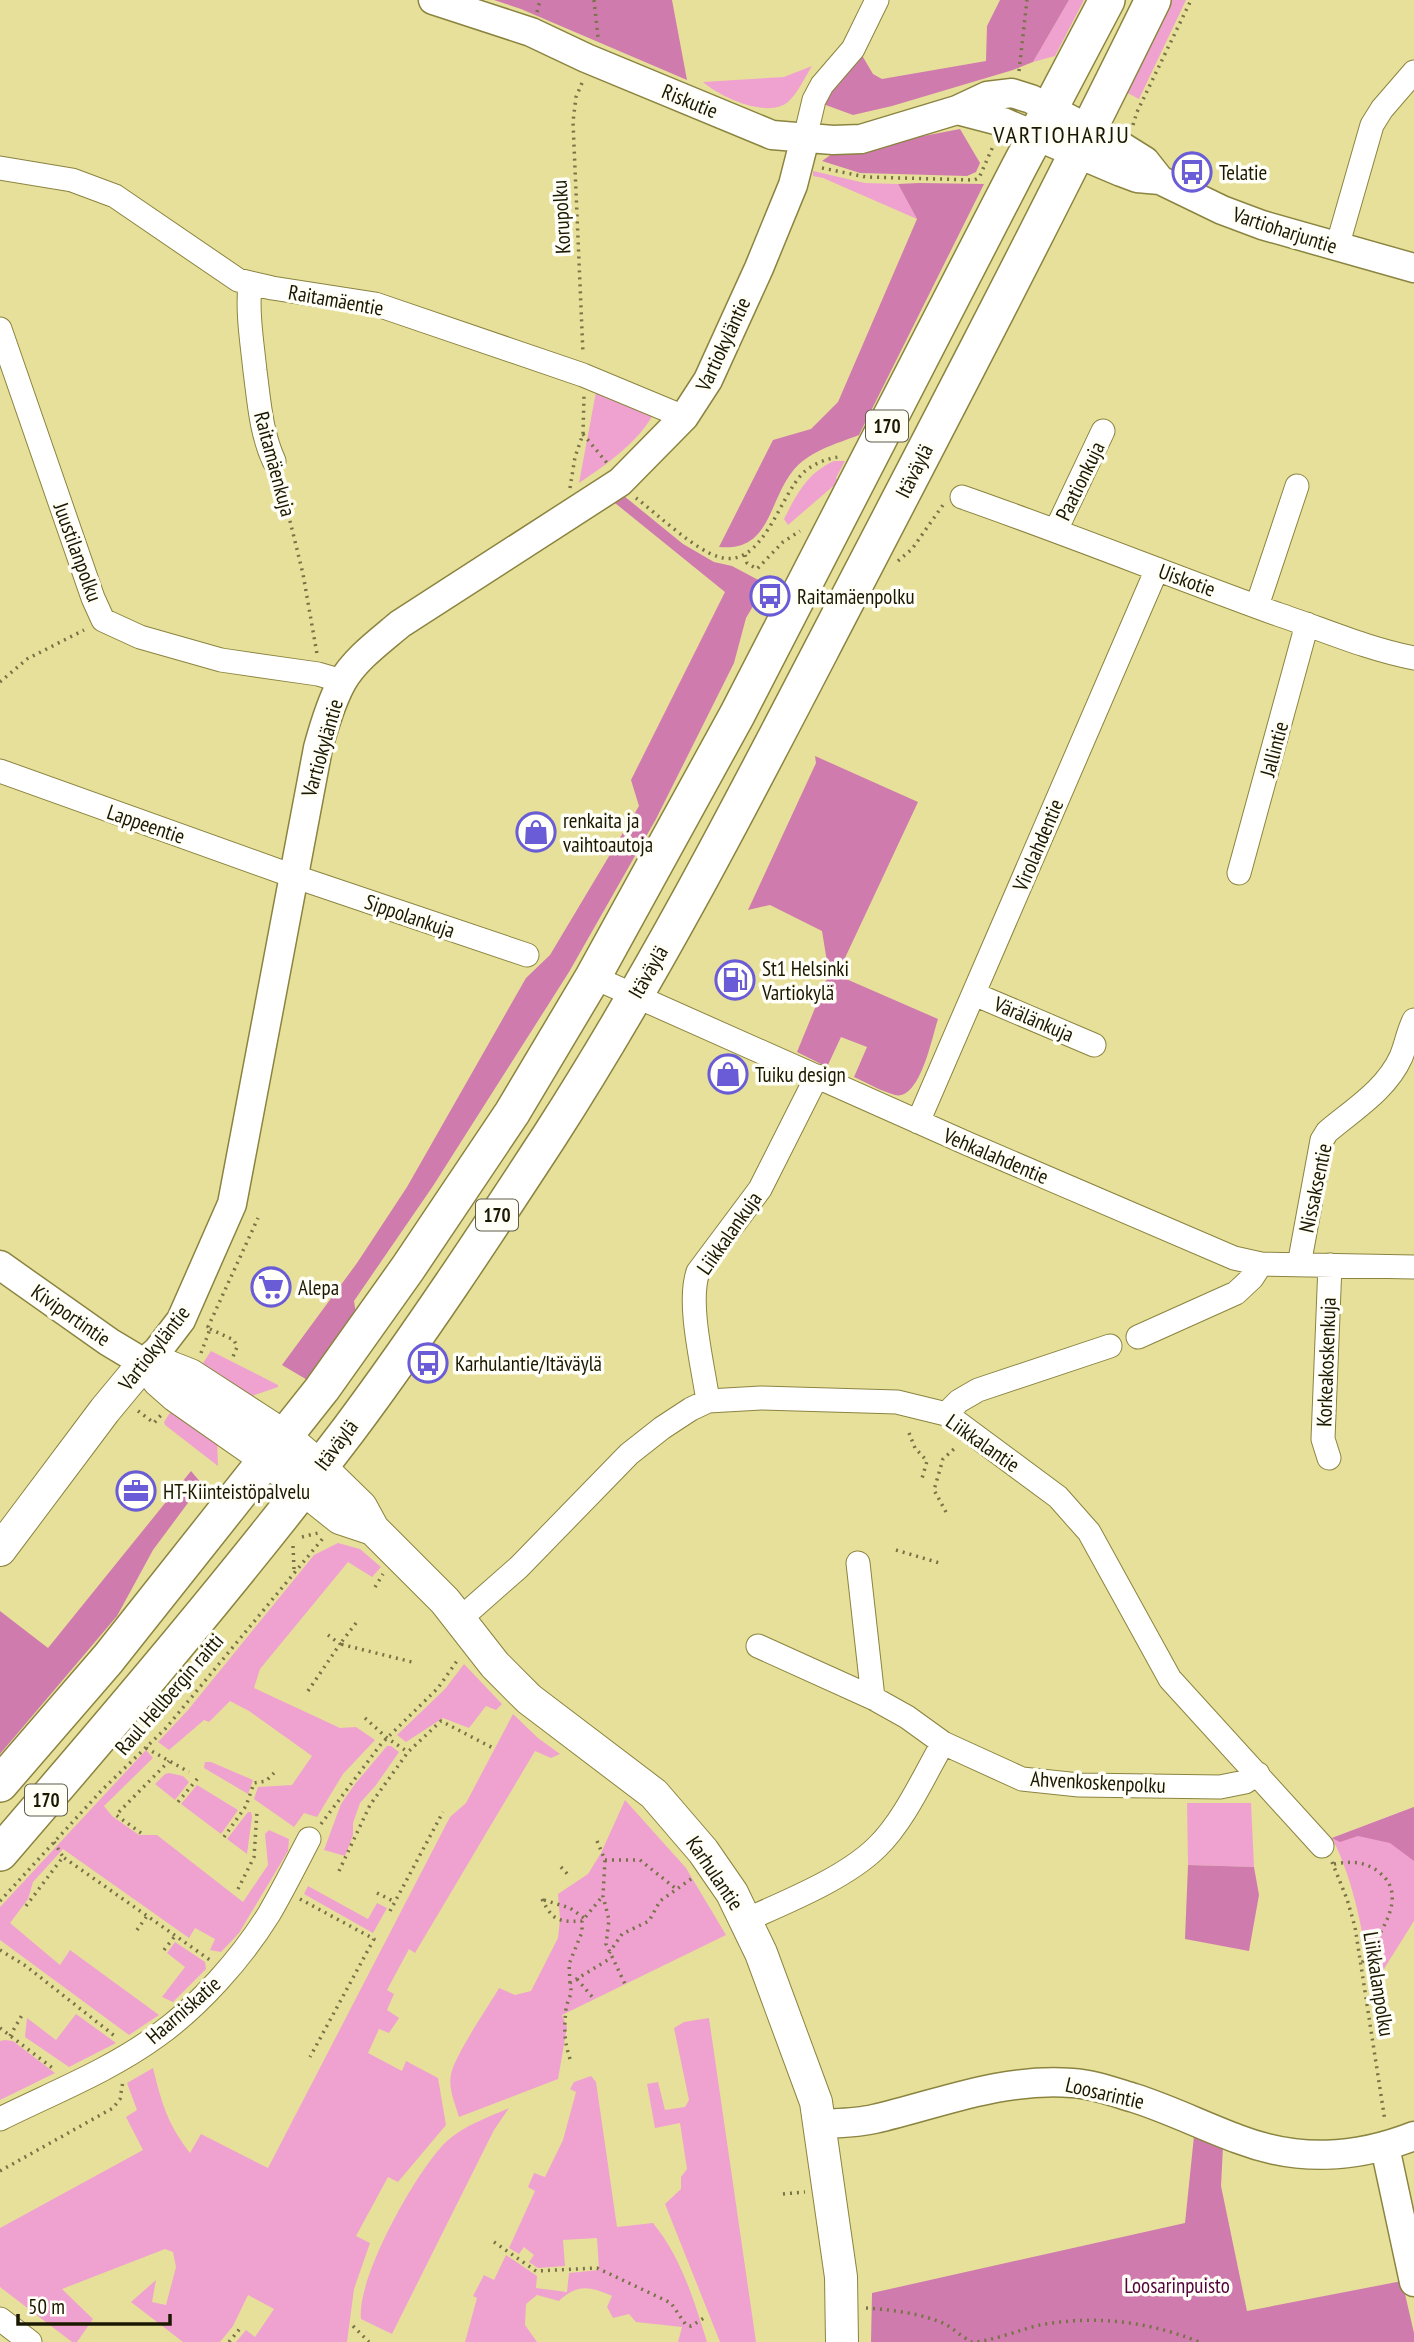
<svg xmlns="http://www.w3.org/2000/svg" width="1414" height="2342" font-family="'PT Sans Narrow',sans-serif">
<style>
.green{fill:#efa2d0}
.forest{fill:#cf7bae}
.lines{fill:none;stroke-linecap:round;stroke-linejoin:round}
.minor-casing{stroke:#8b8440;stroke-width:25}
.tertiary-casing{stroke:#8b8440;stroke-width:31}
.secondary-casing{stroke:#8b8440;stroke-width:34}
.primary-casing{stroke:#8b8440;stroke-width:38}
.path{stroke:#787346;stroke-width:3.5;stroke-dasharray:2 5;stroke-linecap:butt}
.minor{stroke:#fff;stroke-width:23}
.tertiary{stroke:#fff;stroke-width:28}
.secondary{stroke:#fff;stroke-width:32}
.primary{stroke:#fff;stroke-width:35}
.labels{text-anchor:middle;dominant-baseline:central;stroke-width:7;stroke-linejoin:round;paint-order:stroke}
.shield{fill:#fffef7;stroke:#5f5d4a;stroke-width:2}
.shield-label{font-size:19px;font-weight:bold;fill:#1b1800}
.street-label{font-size:21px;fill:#1b1800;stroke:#fffef7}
.poi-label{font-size:21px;fill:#1b1800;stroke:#fffef7;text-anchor:start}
.park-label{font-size:21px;fill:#52043c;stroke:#fffef7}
.quarter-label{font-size:24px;letter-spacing:2px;fill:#1b1800;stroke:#fffef7}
</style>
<rect width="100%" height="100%" fill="#e7e09a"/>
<path class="green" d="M1069 0H1084L1055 56 1033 62Z
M1160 0H1186L1139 99 1120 89Z
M812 66C805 77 798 93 788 102 768 119 720 97 703 82L784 77Z
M813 171 865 183 898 184 917 219 823 178 813 176Z
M596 392 653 415C636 444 607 464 579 483Z
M834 461H845L836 478 838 482 788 525 784 519C797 494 807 473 834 461Z
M211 1351 278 1385V1387L252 1396 201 1366Z
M173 1408 217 1439 218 1466 165 1425 164 1422Z
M338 1543 360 1549 381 1567 372 1577 348 1562 260 1669 254 1688 340 1728 356 1727 375 1740 343 1774 317 1817 304 1813 294 1827 254 1799 258 1787 292 1785 312 1756 249 1711 230 1701 209 1722 204 1720 169 1750 158 1742 188 1710 314 1555Z
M464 1664 502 1704 496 1710 486 1706 469 1728 443 1718 406 1742 397 1735 445 1689Z
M513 1714 538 1738 560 1754 551 1758 535 1751 415 1953 409 1949 387 1990 394 1994 387 2010 399 2018 389 2033 379 2029 368 2053 402 2071 406 2061 438 2078 446 2125 398 2182 388 2177 356 2236 370 2243 354 2289 347 2342H236L246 2330 255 2337 274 2309 248 2295 233 2326 220 2342H183L131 2302 156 2280 152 2302 166 2305 176 2267 173 2252 165 2249 62 2289 93 2319 77 2342H72L0 2287V2228L143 2150 126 2117 137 2110 127 2083 153 2068C162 2104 167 2123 190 2153L201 2134 268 2168 450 1817 466 1803Z
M387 1746H391L399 1752 376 1785 360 1803 353 1823V1835L345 1856 324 1850 341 1804 355 1784Z
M146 1750 153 1758 104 1806 112 1816 139 1835H157L243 1902 268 1865 265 1834 269 1830 289 1839 288 1851 239 1933 221 1952 210 1950 215 1939 195 1928 189 1938 63 1849 33 1882 28 1899 10 1923 60 1965 70 1950 159 2015 129 2035 0 1940V1907Z
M205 1762H211L253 1780 248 1794 204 1768Z
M169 1773 183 1776 189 1782 175 1800 155 1784 165 1774Z
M197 1785 238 1810 221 1834 181 1804Z
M625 1800 686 1868 726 1935 562 2015 567 2027 558 2079 459 2117C455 2103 448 2089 451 2074 455 2055 488 2007 499 1988L515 1995 531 1991 558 1938 560 1919 558 1894 588 1874 601 1853Z
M1187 1803H1251L1254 1867 1188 1865Z
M1414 1807V1921L1372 1988C1363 1936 1356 1885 1332 1838Z
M248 1812H251L252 1817 247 1854 227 1839Z
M308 1886 368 1919 377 1903 387 1908 373 1933 304 1894Z
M175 1942 205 1962 206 1969 173 2002 162 1997 185 1967 167 1953Z
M76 2014 116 2043 69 2067 25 2037 27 2018 56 2040Z
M709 2018 710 2025 756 2342H720L665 2204 681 2189V2177L687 2169 680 2123 655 2128 647 2084 658 2082 665 2110 685 2107 689 2100 674 2028 684 2022Z
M5 2040 13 2041 55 2073 0 2100V2041Z
M591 2076 596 2082 617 2227 653 2223C681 2257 694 2300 707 2342H678L682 2327 636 2322 629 2314 613 2318 607 2307 612 2296C589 2286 577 2284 559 2301L537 2295 526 2304 525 2325 537 2342H465L477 2298 473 2296 484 2275 494 2280 506 2255 537 2276 536 2288 567 2292 569 2273 599 2270 597 2238 563 2240 565 2266 538 2268 529 2262 534 2255 524 2247 519 2254 509 2248 535 2191 528 2187 534 2173 545 2177 563 2140 576 2092 570 2089 574 2082Z
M509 2108 494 2130 392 2334 361 2319C356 2279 417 2169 447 2141 463 2126 489 2117 509 2108Z"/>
<path class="forest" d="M494 0H672L687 80 521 9Z
M1000 0H1069L1033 62 1013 70 892 106 853 115 823 104 829 89 860 52 873 74 882 79 986 61 987 26Z
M960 129 980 163 976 172 967 176 860 173 822 161 832 154 845 151Z
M919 183 984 184 859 435C836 444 808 451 792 472 768 503 770 552 719 547L773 440 811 429 838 402 917 219 898 184Z
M624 496 683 544 714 562 732 566 766 584 746 618 734 663 656 819 569 972 433 1186 354 1301 356 1314 309 1381 282 1365 357 1263 407 1187 526 978 550 955 639 806 631 780 725 592 615 503Z
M815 756 918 802 837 975 938 1019C932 1037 920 1101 895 1095 881 1091 867 1083 854 1077L867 1047 841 1037 827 1067 797 1052 829 974 822 931 770 905 748 910 816 763Z
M191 1471 202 1484 153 1550 117 1616 0 1754V1611L48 1648Z
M1414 1807V1861L1390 1843 1358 1836 1340 1842 1332 1838Z
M1188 1865 1254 1867 1259 1895 1249 1951 1185 1939Z
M1194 2136 1223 2146 1221 2186 1247 2311 1402 2281 1414 2333V2342H871L872 2293 1185 2223Z"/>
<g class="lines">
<g class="minor-casing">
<path id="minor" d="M805 138 814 100 822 85 853 49 877 0
M0 168 72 180 115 196 238 280 272 288 375 304 583 375 684 417
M1337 247 1372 125 1382 109 1414 72
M250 284C247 313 252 342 255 371 259 401 261 433 274 461
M0 329 93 598 103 620 140 637 221 660 318 674 342 681
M962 497C1068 534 1172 576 1277 614 1322 629 1367 649 1414 658
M1056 530 1103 431
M1257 606 1297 486
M0 771 293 876 527 955
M1239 873 1307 624
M593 977 966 1143 1234 1258 1261 1264 1414 1267
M974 994 1094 1045
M918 1122 1157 569
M1299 1265 1322 1140 1327 1132C1354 1109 1386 1090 1401 1057 1406 1045 1408 1032 1414 1020
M1138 1337 1236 1293 1252 1278 1261 1264
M708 1401C703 1366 687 1303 698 1272L760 1189 817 1076
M946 1414 959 1401 978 1390 1110 1346
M1329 1458 1323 1439 1330 1265
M858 1563 873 1698
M460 1619 519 1567 629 1454 662 1428 691 1409 708 1401 761 1398 897 1402 946 1414 1058 1497 1089 1532 1170 1679 1322 1846
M758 1646 873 1698 907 1717 943 1743 1022 1779 1079 1785 1220 1787 1245 1782 1258 1774
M746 1920C786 1902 846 1878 877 1847 904 1821 924 1776 943 1743
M0 2119C52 2093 109 2071 157 2036 199 2006 241 1959 269 1914 283 1890 296 1864 309 1839
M0 2319 30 2342"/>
</g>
<g class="tertiary-casing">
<path id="tertiary" d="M433 0 531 32 586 58 772 135 833 140 861 139 957 110 987 96 1012 93 1031 99 1121 146 1145 161 1160 180
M957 110 1003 122 1121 172 1137 178 1160 180 1222 210 1262 225 1414 268
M0 1265 109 1342 144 1363 158 1350 181 1320 232 1204 318 748C324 726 331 702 342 682 355 659 380 641 400 624L620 482 684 417 708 380 759 268 793 185 805 138
M821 2124C838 2123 857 2123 874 2119 943 2103 999 2078 1072 2083 1093 2084 1114 2092 1134 2098 1169 2109 1203 2126 1238 2139 1298 2162 1355 2159 1414 2136
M1385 2147 1414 2282"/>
</g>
<g class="secondary-casing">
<path id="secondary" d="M144 1363 167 1366 190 1375 284 1436 319 1466 361 1507 373 1529 445 1601 495 1665 529 1699 654 1794 703 1851 732 1893 761 1953 816 2102 841 2277 842 2342
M144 1363 159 1381 176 1396 266 1459 340 1518 373 1529
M0 1550 105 1410 144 1363"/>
</g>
<g class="primary-casing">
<path id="primary" d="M0 1784 108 1659 322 1389 408 1268 512 1113 593 977 737 715 1018 169 1107 0
M0 1853C120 1714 239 1574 350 1428 420 1334 485 1235 549 1137 658 968 750 787 843 608 948 406 1053 204 1153 0"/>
</g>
<path class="path" d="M594 0 598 37
M537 12 540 0
M1019 71 1027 0
M582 83 576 97 573 122 583 354
M1133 125 1137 112 1191 0
M822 168 866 177 974 180 979 178 994 144
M583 434 607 463
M280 480 303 574 317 654
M570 488 575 457 583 434 584 396
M636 498C657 514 695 550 719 557 763 570 779 496 804 472 813 464 826 459 838 457
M745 555 747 563 757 569 783 542 800 531
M898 561 912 549 943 505
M0 682 27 659 84 630
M210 1329 234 1340 237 1347 232 1359
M201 1353 210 1329 208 1327 258 1218
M138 1411 154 1423 161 1415
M909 1433 915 1448 927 1461 921 1482
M946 1512 934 1490 943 1459 955 1448
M302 1537 318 1533
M293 1546 294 1569
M896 1550 943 1564
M375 1587 383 1574
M356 1623 340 1644 412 1662
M308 1691 340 1644 328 1635
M365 1718 387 1738 408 1752
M146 1748 189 1772
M178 1802 198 1778
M321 1824 381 1744 438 1688 459 1658
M141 1833 116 1815 169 1761
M224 1837 246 1806 254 1783 266 1781 274 1773
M597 1841 605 1860 603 1896 609 1920 606 1944 625 1984
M54 1842 63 1857
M605 1860H640L675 1888
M1332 1862 1347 1899 1355 1927 1385 2121
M1334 1864C1351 1861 1366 1861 1380 1873 1411 1898 1375 1939 1361 1965
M561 1867 570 1877
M339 1871 370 1805 408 1752 441 1721 493 1748
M238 1889 254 1857 257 1812
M377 1893 395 1902
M300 1899 374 1939 310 2057
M542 1899C553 1921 558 1922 582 1921
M544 1900 570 1908 584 1918
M0 1901 102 1790 166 1728 324 1537
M26 1906 63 1857 210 1960
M390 1911 443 1812
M137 1930 147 1916
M0 1950 26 1966 116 2037
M164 1950 175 1936
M609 1953 622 1934 649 1921 660 1901 691 1879
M577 1979 594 1999
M570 1983 569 1964 582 1932V1921L602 1897
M0 2028 55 2070
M10 2036 22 2015
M570 2059C564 2041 564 2028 566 2009 568 1997 573 1996 570 1983L611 1958
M0 2171 113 2108 120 2099 123 2081
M783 2194 805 2192
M494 2242 536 2271 597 2268 671 2303 686 2325 691 2326 704 2318
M866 2308C893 2310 920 2313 945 2324 954 2329 963 2338 972 2342 990 2342 1022 2329 1040 2325 1094 2315 1148 2321 1199 2342
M353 2326 369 2342
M229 2342 242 2326"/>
<use href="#minor" class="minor"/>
<use href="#tertiary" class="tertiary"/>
<use href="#secondary" class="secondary"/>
<use href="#primary" class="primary"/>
</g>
<defs>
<g id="bus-ring" transform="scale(2.0125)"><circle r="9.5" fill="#fffef7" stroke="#695cd6" stroke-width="1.5"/><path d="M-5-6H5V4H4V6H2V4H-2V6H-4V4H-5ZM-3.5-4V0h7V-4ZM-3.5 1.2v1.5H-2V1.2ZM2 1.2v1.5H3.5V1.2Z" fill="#695cd6"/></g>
<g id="shop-ring" transform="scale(2.0125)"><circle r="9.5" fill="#fffef7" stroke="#695cd6" stroke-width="1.5"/><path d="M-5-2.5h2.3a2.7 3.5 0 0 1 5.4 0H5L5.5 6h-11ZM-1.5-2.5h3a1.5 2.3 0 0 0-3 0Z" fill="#695cd6"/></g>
<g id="fuel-ring" transform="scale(2.0125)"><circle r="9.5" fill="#fffef7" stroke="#695cd6" stroke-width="1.5"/><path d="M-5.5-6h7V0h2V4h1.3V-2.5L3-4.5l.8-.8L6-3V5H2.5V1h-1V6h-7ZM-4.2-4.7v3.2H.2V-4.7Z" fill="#695cd6"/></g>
<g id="supermarket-ring" transform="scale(2.0125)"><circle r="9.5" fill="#fffef7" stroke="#695cd6" stroke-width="1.5"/><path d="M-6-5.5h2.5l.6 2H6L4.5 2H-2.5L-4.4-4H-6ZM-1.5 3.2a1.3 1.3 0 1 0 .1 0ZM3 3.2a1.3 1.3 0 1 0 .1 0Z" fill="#695cd6"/></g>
<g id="office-ring" transform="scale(2.0125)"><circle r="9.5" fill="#fffef7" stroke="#695cd6" stroke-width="1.5"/><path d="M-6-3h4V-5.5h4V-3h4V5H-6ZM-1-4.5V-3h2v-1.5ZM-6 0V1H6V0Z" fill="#695cd6"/></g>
</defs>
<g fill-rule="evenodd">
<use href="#bus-ring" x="1192" y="172"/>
<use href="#bus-ring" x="770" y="596"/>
<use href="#shop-ring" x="536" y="832"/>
<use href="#fuel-ring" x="735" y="980"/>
<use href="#shop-ring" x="728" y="1074"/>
<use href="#supermarket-ring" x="271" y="1287"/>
<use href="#bus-ring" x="428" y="1363"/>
<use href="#office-ring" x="136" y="1491"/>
</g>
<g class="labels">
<g class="shield">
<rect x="866" y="410.5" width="42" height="31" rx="5"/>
<rect x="476" y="1199.5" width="42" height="31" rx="5"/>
<rect x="25" y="1784.5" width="42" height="31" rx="5"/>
</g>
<g class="shield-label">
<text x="887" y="426">170</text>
<text x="497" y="1215">170</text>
<text x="46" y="1800">170</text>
</g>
<g class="street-label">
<text transform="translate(690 101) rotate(22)">Riskutie</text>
<text transform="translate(561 217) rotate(-93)">Korupolku</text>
<text transform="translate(1285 230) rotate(18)">Vartioharjuntie</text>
<text transform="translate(336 300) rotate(10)">Raitamäentie</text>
<text transform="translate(723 344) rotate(-65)">Vartiokyläntie</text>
<text transform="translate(275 464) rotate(75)">Raitamäenkuja</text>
<text transform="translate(914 471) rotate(-63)">Itäväylä</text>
<text transform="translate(1080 481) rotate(-64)">Paationkuja</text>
<text transform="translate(78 552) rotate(70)">Juustilanpolku</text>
<text transform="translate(1187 580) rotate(20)">Uiskotie</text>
<text transform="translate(322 748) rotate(-74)">Vartiokyläntie</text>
<text transform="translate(1274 749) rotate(-75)">Jallintie</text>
<text transform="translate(146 824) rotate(19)">Lappeentie</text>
<text transform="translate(1038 845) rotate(-67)">Virolahdentie</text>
<text transform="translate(410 916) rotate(19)">Sippolankuja</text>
<text transform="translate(648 972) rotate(-60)">Itäväylä</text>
<text transform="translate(1034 1019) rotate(23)">Värälänkuja</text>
<text transform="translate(996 1156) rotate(23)">Vehkalahdentie</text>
<text transform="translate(1315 1188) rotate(-78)">Nissaksentie</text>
<text transform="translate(729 1233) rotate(-55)">Liikkalankuja</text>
<text transform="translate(71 1315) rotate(35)">Kiviportintie</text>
<text transform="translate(154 1348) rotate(-52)">Vartiokyläntie</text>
<text transform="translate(1326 1362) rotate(-88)">Korkeakoskenkuja</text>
<text transform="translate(983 1443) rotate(35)">Liikkalantie</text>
<text transform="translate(336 1445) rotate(-53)">Itäväylä</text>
<text transform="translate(169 1694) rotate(-49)">Raul Hellbergin raitti</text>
<text transform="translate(1098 1782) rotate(3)">Ahvenkoskenpolku</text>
<text transform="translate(715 1873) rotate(56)">Karhulantie</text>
<text transform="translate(1379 1984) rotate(81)">Liikkalanpolku</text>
<text transform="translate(183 2010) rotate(-41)">Haarniskatie</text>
<text transform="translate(1105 2093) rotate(13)">Loosarintie</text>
</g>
<g class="poi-label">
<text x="1219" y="172">Telatie</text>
<text x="797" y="596">Raitamäenpolku</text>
<text x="563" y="820">renkaita ja<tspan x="563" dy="24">vaihtoautoja</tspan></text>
<text x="762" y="968">St1 Helsinki<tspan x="762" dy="24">Vartiokylä</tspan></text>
<text x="755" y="1074">Tuiku design</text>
<text x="298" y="1287">Alepa</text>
<text x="455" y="1363">Karhulantie/Itäväylä</text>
<text x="163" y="1491">HT-Kiinteistöpalvelu</text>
</g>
<g class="park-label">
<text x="1177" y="2285">Loosarinpuisto</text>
</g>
<g class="quarter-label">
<text x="1062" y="134">VARTIOHARJU</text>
</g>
</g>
<path d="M18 2314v10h152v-10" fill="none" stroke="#1b1800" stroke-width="3.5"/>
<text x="28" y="2314" font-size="21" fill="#1b1800" stroke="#fffef7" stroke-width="5" paint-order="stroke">50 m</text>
</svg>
